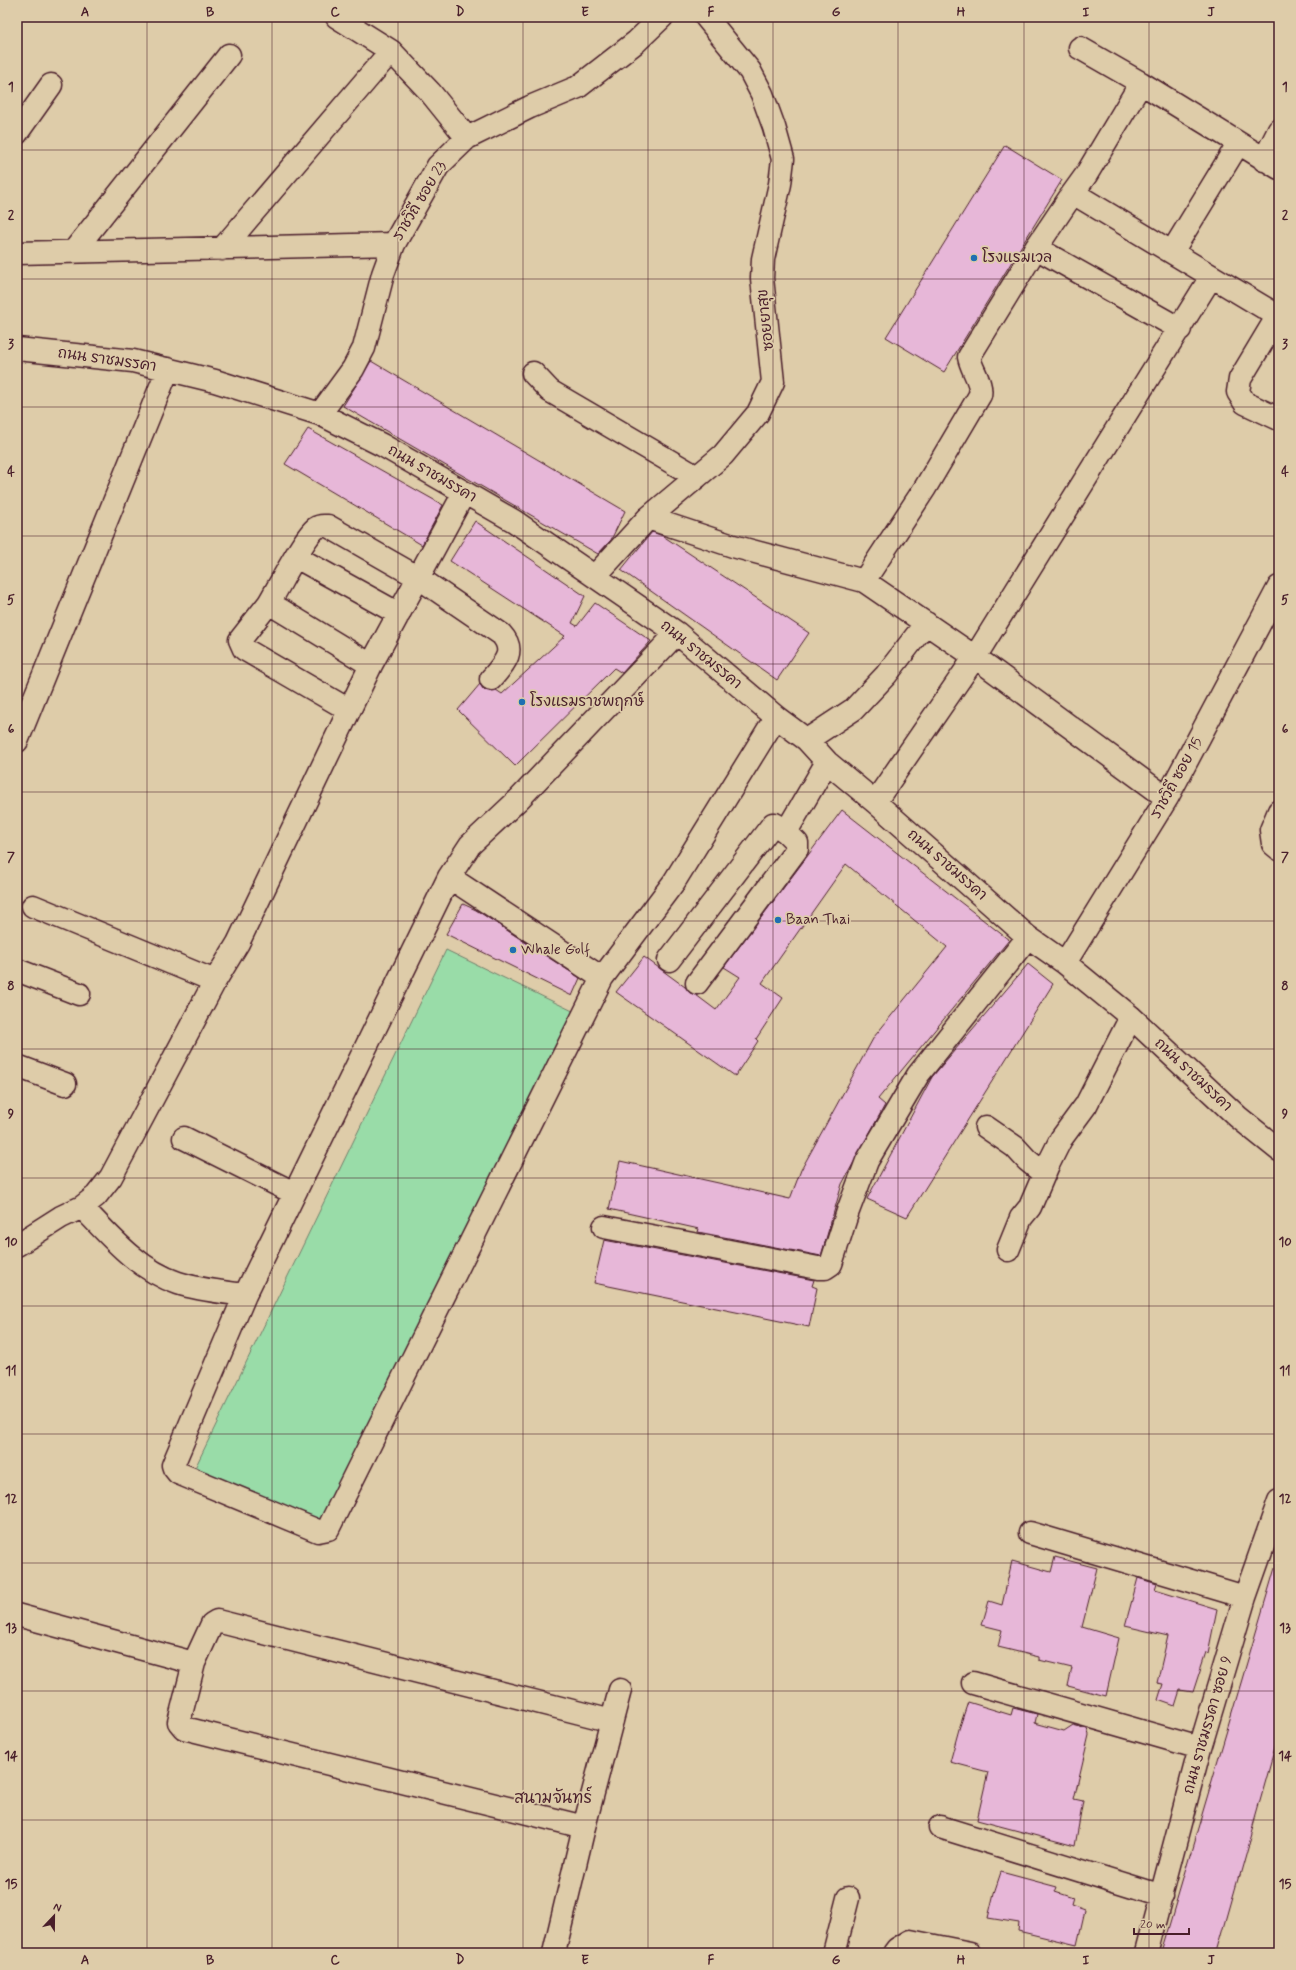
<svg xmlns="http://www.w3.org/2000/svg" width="1296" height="1970" font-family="Mynerve,'Playpen Sans Thai',sans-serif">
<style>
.green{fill:#99dca8;stroke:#727e6a}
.building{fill:#e7b7d8;stroke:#4a1f2b}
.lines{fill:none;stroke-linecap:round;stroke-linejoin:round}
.minor-casing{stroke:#4a1f2b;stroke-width:25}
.minor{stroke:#decca9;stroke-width:22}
.grid{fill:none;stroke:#4a1f2b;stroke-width:1;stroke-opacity:0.55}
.poi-dot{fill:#1f6fb2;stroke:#decca9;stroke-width:1.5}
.labels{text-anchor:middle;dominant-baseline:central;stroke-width:3.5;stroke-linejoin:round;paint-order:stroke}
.street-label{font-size:15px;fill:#4a1f2b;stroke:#decca9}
.poi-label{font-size:15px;fill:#4a1f2b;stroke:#decca9;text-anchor:start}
.neighbourhood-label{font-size:16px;fill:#4a1f2b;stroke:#decca9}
.neatline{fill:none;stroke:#4a1f2b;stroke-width:1.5}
.grid-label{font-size:13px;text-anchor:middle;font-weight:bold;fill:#4a1f2b}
</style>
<rect width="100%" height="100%" fill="#decca9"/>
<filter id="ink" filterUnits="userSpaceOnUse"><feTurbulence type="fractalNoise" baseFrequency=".025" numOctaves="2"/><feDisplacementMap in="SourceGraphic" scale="8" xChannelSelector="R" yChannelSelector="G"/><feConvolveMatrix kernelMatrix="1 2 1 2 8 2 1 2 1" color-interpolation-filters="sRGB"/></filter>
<g filter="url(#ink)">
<path class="green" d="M446 950 581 1015 324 1527 195 1468Z"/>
<path class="building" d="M1005 145 1062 180 944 372 886 337Z
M371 361 625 511 611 540 598 554 343 406Z
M308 429 443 505 422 545 285 464Z
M475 521 585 596 572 623 577 626 595 603 651 641 622 673 614 668 515 766 458 710 480 684 483 689 488 691 496 690 502 694 565 636 450 561Z
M652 532 663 536 809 633 777 680 621 570Z
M842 810 1009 940 878 1099 885 1105 842 1184 821 1256 698 1232 699 1229 609 1209 620 1161 790 1199 801 1170 874 1037 947 947 846 864 762 983 783 998 756 1039 758 1041 735 1076 616 992 644 957 685 987 690 993 696 995 716 1010 740 977 724 967Z
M463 904 476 910 580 978 572 996 446 934Z
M1028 964 1053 984 907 1217 867 1199 932 1077Z
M604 1240 814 1280 812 1286 817 1288 809 1327 594 1283Z
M1055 1557 1097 1568 1082 1627 1119 1638 1106 1696 1068 1686 1072 1668 1039 1660V1657L998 1647 1002 1630 982 1625 989 1601 1002 1605 1012 1561 1051 1572Z
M1275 1568 1279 1569V1734L1217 1953H1161Z
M1138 1578 1157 1584 1155 1590 1217 1609 1208 1653 1206 1652 1193 1692 1180 1690 1175 1706 1158 1700 1163 1684 1157 1683 1168 1636 1125 1626Z
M968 1702 1011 1715 1013 1708 1037 1714 1035 1723 1064 1731 1073 1725 1087 1729 1089 1735 1074 1799 1083 1801 1075 1846 977 1820 988 1772 950 1762 959 1729Z
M1001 1872 1057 1887 1055 1892 1073 1898 1071 1905 1085 1910 1077 1945 1018 1931 1019 1923 988 1918 994 1893Z"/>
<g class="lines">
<g class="minor-casing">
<path id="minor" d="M337 17 391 51 430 92 467 138
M1080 48 1141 83
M17 133 51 85
M1264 160 1279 130
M1036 248 1180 329
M222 249 391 51
M73 252 229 55
M1172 252 1238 144
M17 253 394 244
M1279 314 1240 379 1238 392 1245 403 1279 419
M1278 316 1073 193 1086 175 1141 83 1279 168
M17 349 133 361 215 381 320 414 382 445 514 521 677 633 776 717 807 740 827 762 875 802 1028 937 1065 963 1131 1017 1238 1117 1279 1150
M533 373 550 391 697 477
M320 414 353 369 364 348 383 274 394 244 438 166 467 138 530 107 578 87 636 42 662 17
M648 518 733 546 864 581 975 657 1211 277
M296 557 399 614
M595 576 648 518 723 455 758 413 773 382 762 278 763 259 780 184 783 159 774 127 762 94 750 71 706 17
M864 581 925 488 980 395C983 384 971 369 969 357L1036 248 1073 193
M269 603 240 640 244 649 349 710
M677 633 519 799 470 845 449 877 245 1295 173 1465 174 1468 178 1473 318 1531 328 1529 602 978 674 882 776 717
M371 665 269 603C278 588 304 537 316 528 320 525 323 526 328 526L419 578 501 634C517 651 504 664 491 679
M807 740 854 709 886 675 926 623
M17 741 168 369
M875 802 975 657 1167 798
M1279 811 1271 830 1273 844 1279 849
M449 877 602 978
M33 906 215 981
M669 960 773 824H775L786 832 827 762
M1065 963 1167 798 1279 587
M17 970 79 994
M697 983 797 849V843L786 832
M17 1066 65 1084
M986 1127 1015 1147 1027 1160 1044 1174
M184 1138 294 1193
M82 1207C110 1236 138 1270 178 1283 199 1290 223 1292 245 1295
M604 1227 818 1268H825L831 1264 848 1211 867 1161 918 1075 1028 937
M17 1245 61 1217 82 1207 96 1196 111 1177 215 981 238 943 371 665 464 493
M1008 1250 1021 1218 1030 1207 1048 1165 1061 1139 1086 1105 1131 1017
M1030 1533 1245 1597
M17 1615 194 1663
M973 1683 1200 1748
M584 1827 184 1728 179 1722 194 1663 212 1624 217 1621 612 1721
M940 1827 1162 1896
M554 1953 584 1827 620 1690
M834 1953 848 1898
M894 1953 897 1949 910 1941 970 1953
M1146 1953 1200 1748 1245 1597 1279 1501"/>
</g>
<use href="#minor" class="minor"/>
</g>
</g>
<path class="grid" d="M147 17V1953M272 17V1953M398 17V1953M523 17V1953M648 17V1953M773 17V1953M898 17V1953M1024 17V1953M1149 17V1953M17 150H1279M17 279H1279M17 407H1279M17 536H1279M17 664H1279M17 792H1279M17 921H1279M17 1049H1279M17 1178H1279M17 1306H1279M17 1434H1279M17 1563H1279M17 1691H1279M17 1820H1279"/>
<g class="poi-dot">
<circle cx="974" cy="258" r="4"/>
<circle cx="522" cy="702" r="4"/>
<circle cx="778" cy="920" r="4"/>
<circle cx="513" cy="950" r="4"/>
</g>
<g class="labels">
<g class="street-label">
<text transform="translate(420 201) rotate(-59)">ราชวิถี ซอย 23</text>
<text transform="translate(766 320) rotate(-96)">ซอยยาสุข</text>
<text transform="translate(107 360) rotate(8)">ถนน ราชมรรคา</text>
<text transform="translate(432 474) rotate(30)">ถนน ราชมรรคา</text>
<text transform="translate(701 655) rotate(39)">ถนน ราชมรรคา</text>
<text transform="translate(1177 778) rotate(-61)">ราชวิถี ซอย 15</text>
<text transform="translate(947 865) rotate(41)">ถนน ราชมรรคา</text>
<text transform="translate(1193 1075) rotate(43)">ถนน ราชมรรคา</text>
<text transform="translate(1208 1725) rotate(-74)">ถนน ราชมรรคา ซอย 9</text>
</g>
<g class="poi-label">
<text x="982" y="258">โรงแรมเวล</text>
<text x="530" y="702">โรงแรมราชพฤกษ์</text>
<text x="786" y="920">Baan Thai</text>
<text x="521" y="950">Whale Golf</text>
</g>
<g class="neighbourhood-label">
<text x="553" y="1798">สนามจันทร์</text>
</g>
</g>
<rect width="1296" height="1970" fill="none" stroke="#decca9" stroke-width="44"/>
<g transform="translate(54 1916) rotate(22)" stroke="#decca9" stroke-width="3" paint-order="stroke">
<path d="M0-3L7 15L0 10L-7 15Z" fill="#4a1f2b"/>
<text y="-6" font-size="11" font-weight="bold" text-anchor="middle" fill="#4a1f2b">N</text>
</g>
<path d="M1134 1928v6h55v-6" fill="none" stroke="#4a1f2b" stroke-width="2"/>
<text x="1140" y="1928" font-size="12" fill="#4a1f2b" stroke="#decca9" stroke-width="3" paint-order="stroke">20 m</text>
<rect x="22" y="22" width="1252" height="1926" class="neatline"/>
<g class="grid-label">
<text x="85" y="16">A</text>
<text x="210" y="16">B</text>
<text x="335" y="16">C</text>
<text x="460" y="16">D</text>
<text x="585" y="16">E</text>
<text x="711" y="16">F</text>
<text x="836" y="16">G</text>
<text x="961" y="16">H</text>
<text x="1086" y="16">I</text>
<text x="1211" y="16">J</text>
<text x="11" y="91">1</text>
<text x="1285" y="91">1</text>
<text x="11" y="219">2</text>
<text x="1285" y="219">2</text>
<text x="11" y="348">3</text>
<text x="1285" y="348">3</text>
<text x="11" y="476">4</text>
<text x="1285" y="476">4</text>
<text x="11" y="604">5</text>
<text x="1285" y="604">5</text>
<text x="11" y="733">6</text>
<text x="1285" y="733">6</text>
<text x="11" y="861">7</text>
<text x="1285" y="861">7</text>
<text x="11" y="990">8</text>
<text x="1285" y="990">8</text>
<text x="11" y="1118">9</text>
<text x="1285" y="1118">9</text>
<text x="11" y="1246">10</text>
<text x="1285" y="1246">10</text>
<text x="11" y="1375">11</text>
<text x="1285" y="1375">11</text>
<text x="11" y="1503">12</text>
<text x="1285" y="1503">12</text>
<text x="11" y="1632">13</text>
<text x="1285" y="1632">13</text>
<text x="11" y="1760">14</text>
<text x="1285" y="1760">14</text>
<text x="11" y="1888">15</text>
<text x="1285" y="1888">15</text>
<text x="85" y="1964">A</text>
<text x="210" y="1964">B</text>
<text x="335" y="1964">C</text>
<text x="460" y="1964">D</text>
<text x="585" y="1964">E</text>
<text x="711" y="1964">F</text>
<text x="836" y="1964">G</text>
<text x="961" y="1964">H</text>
<text x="1086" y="1964">I</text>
<text x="1211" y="1964">J</text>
</g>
</svg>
